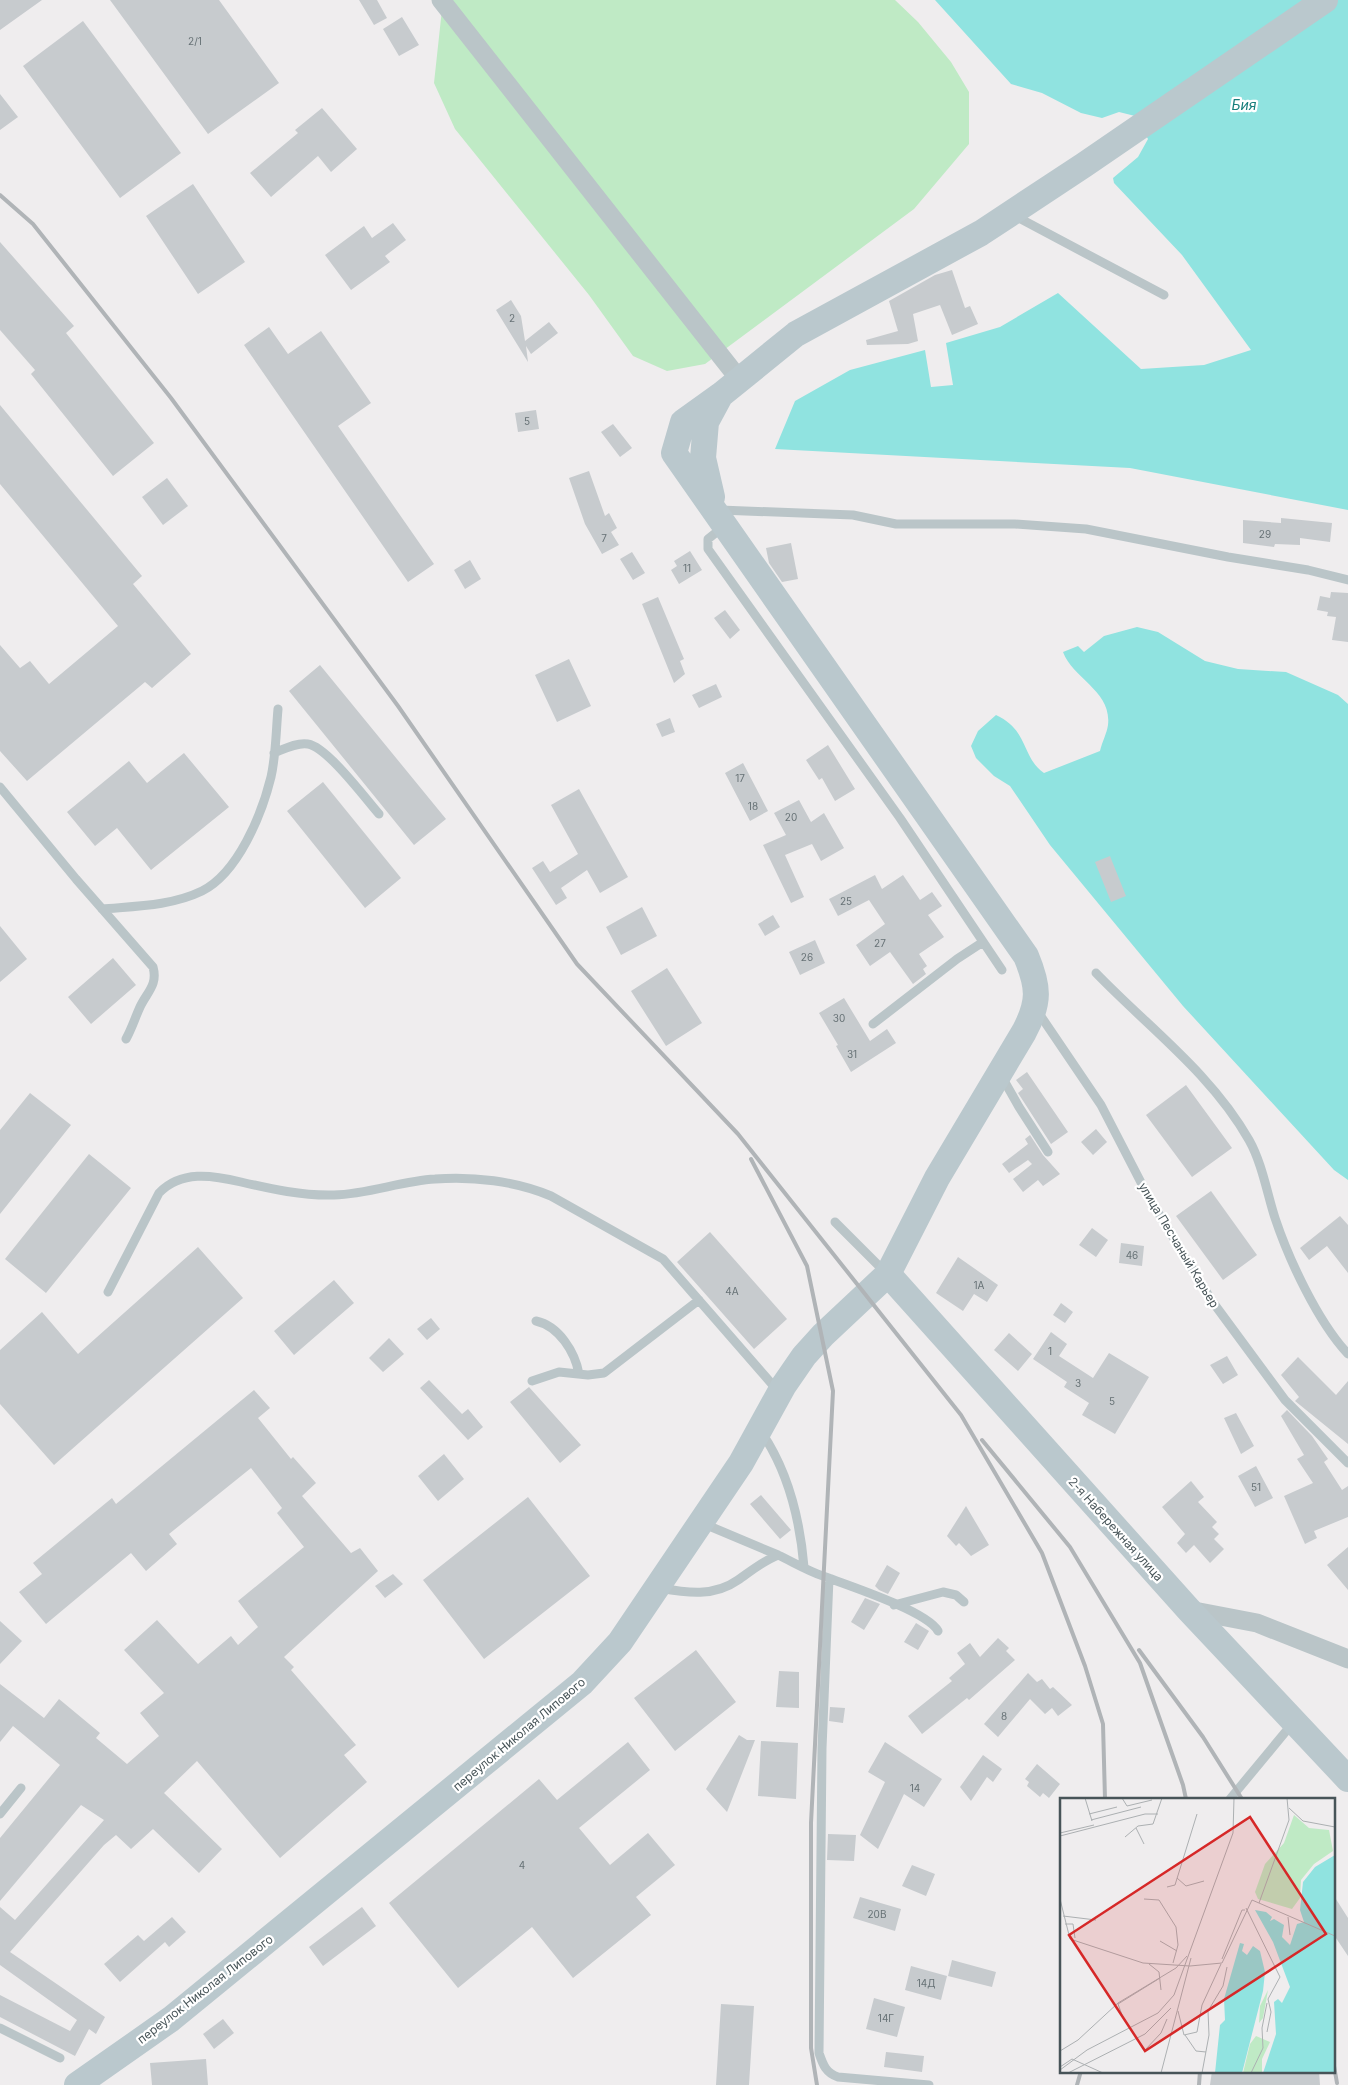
<svg xmlns="http://www.w3.org/2000/svg" width="1348" height="2085" font-family="Inter,sans-serif">
<style>
.green{fill:#bfeac5}
.water{fill:#90e3e0}
.building{fill:#c7cbce}
.lines{fill:none;stroke-linecap:round;stroke-linejoin:round}
.lane{stroke:#bac5c8;stroke-width:9}
.street{stroke:#bac5c8;stroke-width:19}
.secondary{stroke:#bac8cd;stroke-width:26}
.rail{stroke:#b0b4b7;stroke-width:4}
.labels{text-anchor:middle;dominant-baseline:central;stroke-width:4.5;stroke-linejoin:round;paint-order:stroke}
.number-label{font-size:10px;fill:#677276}
.street-label{font-size:12px;fill:#475458;stroke:#fff}
.water-label{font-size:14px;font-style:italic;fill:#177e7b;stroke:#fff}
.inset-road{fill:none;stroke:#acb0b2;stroke-width:1}
.view{fill:#d62828;fill-opacity:0.15;stroke:#d62828;stroke-width:2.5}
.inset-edge{fill:none;stroke:#475458;stroke-width:2.5}
</style>
<rect width="100%" height="100%" fill="#efedee"/>
<path class="green" d="M443 0H895L918 22 951 62 969 92V144L914 209 705 364 667 371 633 356 589 295 455 129 434 83Z"/>
<path class="water" d="M935 0H1348V510L1130 468 775 449 795 401 850 370 925 350 931 387 953 385 946 343 1000 327 1058 293 1141 369 1204 365 1251 350 1182 255 1114 183 1113 178 1138 157 1148 139 1135 116 1119 112 1102 118 1081 113 1042 93 1011 84Z
M1137 627 1158 632 1205 661 1238 669 1286 672 1338 695 1348 704V1180L1334 1170 1183 1006 1050 845 1010 786 994 776 976 758 971 746 978 731 996 715C1029 730 1021 757 1044 773L1100 751C1102 742 1107 733 1108 725 1112 691 1073 679 1063 652L1078 646 1084 652 1104 636Z"/>
<path class="building" d="M0 0H42L0 30Z
M110 0H219L279 83 208 134Z
M359 0H377L387 18 374 25Z
M402 17 419 45 399 56 383 29Z
M83 21 181 153 120 198 23 66Z
M0 94 18 117 0 130Z
M322 108 357 149 331 172 318 156 271 197 250 173 298 133 295 130Z
M193 184 245 262 198 294 146 216Z
M393 223 406 240 385 256 390 262 351 290 325 255 364 226 372 238Z
M0 242 74 326 66 333 154 443 113 476 31 374 35 370 0 330Z
M952 270 965 308 970 306 978 324 952 335 940 305 913 314 918 341 908 344 867 345 866 340 898 331 889 301 935 275Z
M511 300 521 316 525 341 549 322 558 333 531 354 526 346 528 362 496 310Z
M269 327 288 354 321 331 371 403 338 426 434 564 408 582 244 345Z
M0 405 142 576 133 584 191 654 152 688 145 682 27 781 0 751V645L20 668 30 661 49 684 118 626 0 484Z
M536 410 539 429 518 432 515 413Z
M613 424 632 448 620 457 601 432Z
M589 471 605 516 609 513 617 528 611 532 619 545 602 554 585 524 569 478Z
M167 478 188 506 163 525 142 497Z
M1281 518 1332 523 1330 542 1300 538V545L1275 544 1274 547 1243 543V520L1281 523Z
M791 543 798 579 782 582 769 563 766 548Z
M690 551 702 570 679 584 671 570 677 566 674 561Z
M632 552 645 573 633 580 620 559Z
M470 560 481 579 465 589 454 570Z
M1331 592 1348 593V642L1332 640 1336 617 1327 616 1328 612 1317 610 1320 596 1330 598Z
M658 597 684 659 680 661 685 674 674 683 642 604Z
M725 610 740 630 730 639 714 618Z
M569 659 591 706 557 722 535 675Z
M320 665 446 819 414 845 289 691Z
M716 684 722 697 699 708 692 695Z
M670 718 675 732 662 737 656 724Z
M828 745 855 789 835 801 822 778 819 780 806 760Z
M184 753 229 807 151 870 117 828 95 846 67 812 129 761 147 783Z
M743 763 768 811 750 821 725 773Z
M323 782 401 878 365 908 287 811Z
M579 789 628 877 600 893 587 870 561 888 567 898 556 905 532 868 543 861 550 872 578 854 551 805Z
M799 800 811 822 824 813 844 848 821 861 812 844 785 855 804 897 791 903 763 845 786 835 774 813Z
M1110 856 1126 896 1111 902 1095 862Z
M875 875 882 889 903 875 920 900 932 892 942 906 928 915 944 937 919 954 927 966 923 969 926 974 913 984 890 952 870 966 856 945 885 924 869 900 838 916 829 899Z
M642 907 657 936 621 955 606 927Z
M773 915 780 927 765 936 758 924Z
M0 926 27 959 0 982Z
M815 940 825 963 800 975 789 952Z
M113 958 136 985 91 1024 68 997Z
M667 968 702 1023 666 1046 631 991Z
M844 998 870 1041 887 1029 896 1043 851 1072 836 1046 838 1045 819 1013Z
M1027 1072 1068 1132 1051 1144 1018 1093 1023 1089 1016 1080Z
M1186 1085 1232 1148 1192 1177 1146 1115Z
M30 1093 71 1125 0 1214V1130Z
M1096 1129 1107 1142 1093 1155 1081 1142Z
M1030 1135 1043 1155 1060 1174 1043 1186 1038 1180 1023 1192 1013 1179 1032 1164 1028 1160 1009 1173 1002 1164 1028 1144 1025 1139Z
M89 1154 131 1188 46 1293 5 1259Z
M1211 1191 1257 1255 1223 1280 1176 1216Z
M1340 1216 1348 1225V1273L1327 1246 1309 1260 1300 1248Z
M1092 1228 1108 1240 1096 1257 1079 1245Z
M710 1232 787 1319 754 1349 677 1262Z
M1121 1243 1144 1246 1142 1266 1119 1263Z
M198 1247 243 1298 54 1465 0 1404V1350L42 1312 78 1354Z
M958 1257 998 1285 987 1302 974 1294 963 1311 936 1293Z
M334 1280 354 1303 294 1355 274 1331Z
M1061 1303 1073 1312 1065 1323 1053 1315Z
M431 1318 440 1329 427 1340 417 1329Z
M1051 1332 1067 1344 1059 1356 1093 1378 1109 1353 1149 1377 1115 1434 1082 1415 1089 1403 1064 1387 1067 1382 1033 1359Z
M1009 1333 1032 1354 1018 1371 994 1350Z
M389 1338 404 1354 383 1372 369 1358Z
M1227 1356 1238 1375 1223 1384 1210 1365Z
M1298 1357 1336 1395 1348 1381V1444L1295 1401 1299 1397 1281 1375Z
M429 1380 462 1414 468 1409 483 1427 468 1440 420 1388Z
M529 1387 581 1445 560 1463 510 1402Z
M254 1390 270 1408 258 1418 291 1459 293 1457 316 1483 302 1496 351 1553 360 1548 378 1571 284 1657 294 1667 291 1670 356 1745 344 1755 367 1782 280 1858 197 1761 164 1793 222 1849 199 1873 153 1829 131 1849 116 1835 104 1845 10 1952 105 2017 96 2034 89 2029 75 2056 0 2017V1995L70 2031 77 2020 0 1965V1907L15 1920 104 1820 81 1805 0 1901V1838L60 1765 13 1726 0 1742V1684L44 1718 59 1699 100 1733 96 1738 127 1764 159 1736 140 1713 164 1693 124 1650 157 1620 198 1664 231 1636 238 1645 258 1627 238 1601 304 1547 277 1513 282 1508 251 1468 169 1534 177 1544 146 1571 131 1553 46 1624 19 1592 42 1574 33 1563 112 1498 116 1504Z
M1287 1410 1312 1436 1328 1459 1324 1462 1342 1490 1348 1486V1517L1314 1531 1317 1538 1305 1544 1284 1496 1313 1483 1297 1459 1304 1455 1281 1416Z
M1236 1413 1254 1446 1241 1454 1224 1418Z
M444 1454 464 1479 438 1501 418 1476Z
M1256 1466 1273 1498 1255 1507 1238 1476Z
M1191 1481 1204 1497 1198 1502 1217 1522 1212 1527 1219 1534 1214 1539 1224 1549 1210 1563 1194 1545 1186 1553 1177 1543 1185 1534 1162 1507Z
M761 1495 791 1530 780 1539 750 1504Z
M528 1497 590 1576 484 1659 423 1580Z
M966 1506 989 1545 971 1556 959 1543 956 1546 947 1536Z
M1348 1547V1590L1327 1565Z
M887 1565 900 1573 888 1594 879 1590 875 1586Z
M393 1574 403 1584 385 1598 375 1586Z
M865 1598 880 1604 864 1630 851 1622Z
M0 1621 22 1641 0 1664Z
M916 1623 929 1631 918 1650 904 1642Z
M998 1638 1009 1648 1006 1651 1015 1660 969 1700 967 1698 922 1734 908 1716 952 1681 949 1678 965 1664 957 1653 970 1643 980 1657Z
M696 1650 736 1702 675 1751 634 1698Z
M779 1671 799 1672V1708L776 1707Z
M1028 1673 1037 1682 1042 1679 1050 1689 1053 1687 1072 1705 1058 1716 1052 1708 1045 1714 1030 1699 998 1737 984 1724Z
M830 1707 845 1708 843 1723 829 1721Z
M739 1735 747 1740H755L727 1812 706 1789Z
M761 1741 798 1743 796 1799 758 1796Z
M628 1742 650 1770 579 1828 610 1865 648 1833 675 1865 636 1897 651 1915 573 1978 532 1927 458 1988 389 1903 539 1779 557 1800Z
M885 1742 942 1779 924 1807 904 1794 878 1849 860 1835 885 1782 868 1772Z
M983 1755 1002 1769 993 1782 987 1777 971 1801 960 1787Z
M1037 1764 1060 1784 1049 1798 1043 1793 1040 1797 1027 1786 1029 1782 1025 1779Z
M828 1834 856 1835 854 1861 827 1860Z
M912 1865 935 1874 926 1896 902 1886Z
M1334 1896 1348 1918V1956L1334 1935Z
M860 1897 901 1909 895 1931 853 1918Z
M362 1907 376 1926 323 1966 309 1947Z
M172 1917 186 1932 169 1947 165 1942 120 1982 104 1964 138 1935 144 1941Z
M952 1960 996 1972 992 1987 948 1976Z
M911 1966 947 1976 941 2000 905 1990Z
M874 1998 905 2007 897 2037 866 2029Z
M721 2004 754 2006 749 2085H716Z
M223 2019 234 2033 214 2049 203 2034Z
M886 2052 924 2056 922 2072 884 2067Z
M206 2059 208 2085H152L150 2063Z
M1212 2071H1319L1320 2085H1210Z"/>
<g class="lines">
<path class="lane" d="M1015 216 1164 295
M720 510 853 515 896 524H1015L1086 529 1228 557 1308 570 1348 580
M723 527 708 539V549L900 818 1002 970
M274 753C284 749 297 742 308 744 327 747 365 798 379 814
M0 787 76 879 153 967C158 985 147 992 140 1007 135 1018 132 1028 126 1039
M102 909C136 906 171 906 202 891 238 873 262 814 271 777 276 755 276 731 278 709
M1096 973C1148 1027 1211 1073 1249 1140 1262 1163 1267 1193 1275 1218 1289 1260 1318 1322 1348 1354
M1038 1012 1101 1105 1148 1196 1212 1301 1285 1400 1348 1463
M873 1024 957 959 983 942
M1002 1077 1019 1107 1048 1152
M835 1222 886 1273
M108 1292 159 1193C181 1170 212 1175 241 1182 271 1189 303 1196 334 1195 369 1194 401 1181 435 1179 472 1176 516 1181 551 1196L663 1259 778 1391
M536 1321C559 1326 575 1352 579 1374
M532 1381 559 1372 588 1375 604 1373 699 1300
M762 1433C789 1473 800 1520 804 1567
M702 1523 778 1555
M829 1578 822 1748 819 2053C823 2065 826 2073 838 2077L929 2085
M660 1588C687 1593 714 1597 738 1580 751 1571 763 1561 778 1555 793 1562 808 1571 823 1576 847 1585 927 1611 938 1631
M894 1605 943 1592 956 1595 964 1602
M1230 1799 1292 1724
M0 1814 21 1788
M0 2028 60 2058"/>
<path class="street" d="M441 0 739 379
M1189 1610 1257 1623 1348 1659"/>
<path class="secondary" d="M712 497 703 458 706 422 720 396
M888 1274 1189 1610 1348 1779
M77 2085 171 2019 582 1683 620 1642 741 1463 784 1385 804 1356 823 1335 888 1274 937 1178 1024 1032C1040 1002 1039 987 1026 956L674 453 683 422 722 394 796 334 981 233 1084 165 1325 0"/>
<path class="rail" d="M0 195 33 224 171 398 398 706 577 964 738 1134 961 1415 1042 1553 1085 1666 1103 1724 1105 1799
M751 1159 807 1266 833 1391 811 1823V2048L817 2085
M982 1440 1070 1547 1140 1663 1183 1785 1186 1799
M1139 1650 1203 1737 1242 1799
M1334 2066 1337 2083
M1077 2085 1081 2071
M1199 2085 1200 2071"/>
</g>
<g class="labels">
<g class="number-label">
<text x="195" y="41">2/1</text>
<text x="512" y="318">2</text>
<text x="527" y="421">5</text>
<text x="1265" y="534">29</text>
<text x="604" y="538">7</text>
<text x="687" y="568">11</text>
<text x="740" y="778">17</text>
<text x="753" y="806">18</text>
<text x="791" y="817">20</text>
<text x="846" y="901">25</text>
<text x="880" y="943">27</text>
<text x="807" y="957">26</text>
<text x="839" y="1018">30</text>
<text x="852" y="1054">31</text>
<text x="1132" y="1255">46</text>
<text x="979" y="1285">1А</text>
<text x="732" y="1291">4А</text>
<text x="1050" y="1351">1</text>
<text x="1078" y="1383">3</text>
<text x="1112" y="1401">5</text>
<text x="1256" y="1487">51</text>
<text x="1004" y="1716">8</text>
<text x="915" y="1788">14</text>
<text x="522" y="1865">4</text>
<text x="877" y="1914">20В</text>
<text x="926" y="1983">14Д</text>
<text x="886" y="2018">14Г</text>
</g>
<g class="street-label">
<text transform="translate(1179 1245) rotate(59)">улица Песчаный Карьер</text>
<text transform="translate(1116 1529) rotate(48)">2-я Набережная улица</text>
<text transform="translate(519 1734) rotate(-40)">переулок Николая Липового</text>
<text transform="translate(205 1989) rotate(-38)">переулок Николая Липового</text>
</g>
<g class="water-label">
<text x="1244" y="104">Бия</text>
</g>
</g>
<g transform="translate(1060 1798)">
<rect width="275" height="275" fill="#efedee"/>
<path d="M234 17 249 30 269 32 273 53 254 66 241 82 240 100 232 111 198 101 195 94 205 66 224 45ZM208 192 203 220 199 225 200 208ZM196 238 210 244 202 261V275H183L190 246Z" fill="#bfeac5"/>
<path d="M275 57V275H203L216 236 214 204 218 201 222 205 230 189 213 144 195 112 206 114 212 119 210 123 214 121 224 127 222 139 230 147 237 126 244 124 240 112 243 84 255 69ZM180 145 184 146 182 153 187 157 193 148 200 153 205 174 203 193 182 275H155L160 227 165 222 164 201Z" fill="#90e3e0"/>
<path class="inset-road" d="M25 0 32 23M62 0 67 8 92 2M229 10 243 23 275 29M29 16 57 9M31 22 81 9M76 30 84 46M0 35 34 27M0 38 85 16H98M65 39 78 28 93 26 102 0M117 80 126 88 144 83M107 89 115 87 137 16M0 101 10 141 83 165 130 168 162 165 192 102 275 138M84 101 99 102 116 129 118 147 113 165M199 105 229 22 227 0M186 110 220 179 208 201 211 214 207 234M3 118 36 122M228 119 230 137M5 126H13L15 140M100 143 117 153M162 161 182 112H185M89 166 99 174 101 192M118 213 124 237 137 234 142 207 161 166M62 217 58 206 100 180M125 237 136 253 146 254M85 252 101 235 107 221M0 253 18 242 58 205 116 170 127 158M0 269 12 261 43 275M0 272 27 252 98 215 114 197 173 35 174 0M8 275 85 236 111 210M101 275 131 160M142 275 149 237 148 213 163 188 167 169M191 275 203 250 202 230 207 205"/>
<path class="view" d="M190 19 266 136 85 253 9 137Z"/>
<rect width="275" height="275" class="inset-edge"/>
</g>
</svg>
